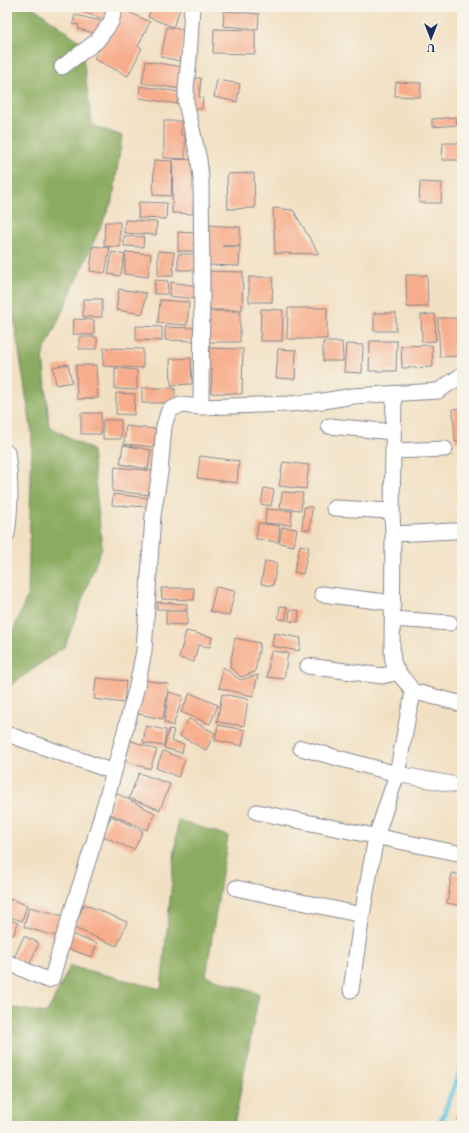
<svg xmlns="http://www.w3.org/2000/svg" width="469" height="1133" font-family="'EB Garamond',serif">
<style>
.forest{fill:#8bac60;stroke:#536e5f}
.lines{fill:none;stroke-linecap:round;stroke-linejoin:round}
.stream{stroke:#5fc6dc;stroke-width:5.5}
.building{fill:#f7ad8c}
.minor-casing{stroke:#868890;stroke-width:17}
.minor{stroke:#fff;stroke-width:15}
</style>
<rect width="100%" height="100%" fill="#f7f3e8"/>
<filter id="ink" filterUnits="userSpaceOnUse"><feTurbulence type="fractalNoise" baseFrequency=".025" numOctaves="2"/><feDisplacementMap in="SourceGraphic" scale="8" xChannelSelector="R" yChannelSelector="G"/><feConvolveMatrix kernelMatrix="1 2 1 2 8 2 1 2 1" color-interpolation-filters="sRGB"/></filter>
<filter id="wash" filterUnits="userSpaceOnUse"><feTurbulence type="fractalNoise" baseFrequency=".012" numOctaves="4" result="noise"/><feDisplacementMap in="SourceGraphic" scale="16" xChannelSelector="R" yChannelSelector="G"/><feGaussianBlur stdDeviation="0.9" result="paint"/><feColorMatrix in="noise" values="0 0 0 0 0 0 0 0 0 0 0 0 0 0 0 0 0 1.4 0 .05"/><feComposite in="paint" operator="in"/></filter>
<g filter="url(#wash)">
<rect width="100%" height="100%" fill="#f2e0c3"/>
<path class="forest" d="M7 7H33L81 42 92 125 122 136 113 199 43 354 49 426 92 450 102 547 65 646 7 688V647L28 594 32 434 7 275Z
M178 820 228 836 206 976 259 994 234 1126H7V1007L47 1013 70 966 161 989Z"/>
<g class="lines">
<path class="stream" d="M439 1126 462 1067"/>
</g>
<g id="blocks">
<path class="building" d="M74 7H111L107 20 73 9Z
M140 7H149L148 10Z
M152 7H181L173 27 148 17Z
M234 7H265L264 11 234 10Z
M120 8 150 22 138 46 142 48 128 76 94 59Z
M224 11 259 14 258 29 223 26Z
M75 15 101 21 98 34 78 29 79 25 73 24Z
M167 27 185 30 180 61 161 57Z
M214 29 255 30V54L213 53Z
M146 61 183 67 180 89 142 83Z
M192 78H201L199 97 203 98 202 109 191 108Z
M217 80 240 84 237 102 214 97Z
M396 82 421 83 420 97 395 96Z
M140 86 179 92 177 104 139 98Z
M456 117 457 125 432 127V119Z
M164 121H181V135H185V159L164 158Z
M443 143H461V160H442Z
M173 159 195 160 193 214 172 213Z
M154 160 172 161 171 196 153 195Z
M254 173 255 208 228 209 227 174Z
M420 182 442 183 441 203H419Z
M139 202 167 203 166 219 138 218Z
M273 208 293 210 319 254 275 253Z
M125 220 157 222 156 235 124 233Z
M105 222H120V247L104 246Z
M207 225 240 227V246H222L240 247 239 266 207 265Z
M178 232 195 233V251H178Z
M124 236 144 237 143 247 124 246Z
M93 246 110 248 105 273 90 271Z
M158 251 174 252 173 276H158Z
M112 252 125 255 120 276 108 274Z
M126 252 151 254 148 277 124 274Z
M178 254H196V270H178Z
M206 271 243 272 242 310H205Z
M406 275H427L428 307H407Z
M249 277H273L272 302H249Z
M155 280 168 281 167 294H154Z
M171 282 198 286 195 299 169 296Z
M119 289 146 293 143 314 116 310Z
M83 299H102V317H83Z
M160 300 189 302 187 325 158 323Z
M288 308H327V339H287Z
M261 309 283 310 282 341H260Z
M207 311H240V342H207Z
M374 313H396V331H374Z
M435 314 436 341 422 342 421 315Z
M438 318H461L462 356 440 357Z
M74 319 94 320V335L73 334Z
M136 326 162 327V341L136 340Z
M165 327 194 328V341L165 340Z
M79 337H97V349H79Z
M370 341H397L396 371H369Z
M323 342H342L343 361H323Z
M346 344 363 345 362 373 344 372Z
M432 345 433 367 402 368 401 346Z
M104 348 143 349V368L103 366Z
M209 348 243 349 242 394 211 393 212 369H209Z
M278 349 296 350 295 379 276 378Z
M191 358 192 384 171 385 170 359Z
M68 364 72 382 56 385 53 367Z
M76 365H96L98 398 77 399Z
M115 368 137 370V390L115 389Z
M142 388H175V403H142Z
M116 393 135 394 134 415 116 414Z
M462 408V442H455L453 409Z
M81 413H101V434H81Z
M103 420H121V439H103Z
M126 426 156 429 154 447 124 444Z
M123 445 151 450 148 469 120 464Z
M200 456 239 461 237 483 197 478Z
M283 462 309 465 306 489 279 486Z
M115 467 154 471 151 495 112 491Z
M264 488 274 490 271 506 261 504Z
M282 492 303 493 301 510 280 508Z
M113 494 149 498V507L112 505Z
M304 507H312L310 530 302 529Z
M266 509 292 511 291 525 265 523Z
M258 523 280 526 278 542 256 539Z
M282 527 297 529 294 546 279 543Z
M300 545 309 547 303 574 294 572Z
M265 561 277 563 273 586 261 584Z
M216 587 235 591 229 616 210 611Z
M161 588H194V600L162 599Z
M157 602 187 604V610L157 609Z
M280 606 287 607 286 620 278 619Z
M290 610H299L298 622 289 621Z
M166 611H187V625L166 624Z
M186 631 212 637 210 647 198 645 194 662 179 658Z
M274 633 301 638 299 651 272 646Z
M235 638 260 643 255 672 241 677 230 667Z
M271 651 288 653 284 679 267 677Z
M223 667 240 680 258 675 253 696 219 688Z
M96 678 126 681 124 703 94 699Z
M144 680 169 684 163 719 138 714Z
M169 692 183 696 173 726 164 722Z
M190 693 218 705 210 724 181 712Z
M222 694 248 699 244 726 217 722Z
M189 719 215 733 206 750 180 736Z
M218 725 245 730 242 746 215 740Z
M146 726 166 730 164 746 143 743Z
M169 729 174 730 171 741 184 744 182 753 164 748Z
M129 740 157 750 150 769 122 760Z
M163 751 185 760 178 777 156 768Z
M139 773 170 784 160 810 129 798Z
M116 793 155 813 147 830 108 813Z
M111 816 143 831 134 850 102 836Z
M452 873 462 875V906L447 903Z
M10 899 27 905 22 921 7 916V908Z
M84 904 127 922 117 946 74 928Z
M29 907 64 916 59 937 24 927Z
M7 919 18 923 13 936 7 934Z
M70 934 97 943 92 957 66 948Z
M24 936 39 943 29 965 14 958Z
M462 1108V1121L458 1120Z"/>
</g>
</g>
<g filter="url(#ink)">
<use href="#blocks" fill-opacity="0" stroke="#868890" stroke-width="1"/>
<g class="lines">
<g class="minor-casing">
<path id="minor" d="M192 7 189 58 186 88V103L199 160 201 179 202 278 201 407
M62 67 97 41 111 22 115 7
M329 426 393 432
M393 451 445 449
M7 452C11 479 11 506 7 534
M334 508 392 511
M393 534 454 531
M322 594 393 603
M393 619 450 623
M308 666 382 676 398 672
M412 691 455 702 462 705
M10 735 114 772
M301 748 397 774 462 786
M257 812 462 854
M236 888 362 915
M7 962 45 979 48 980 52 978 63 939 94 842 114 772 137 686 144 651 153 515 160 472 164 426 169 410 181 405 201 407 289 404 323 401 353 396 438 391 462 375
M351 990 362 915 376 837 397 774 409 710C418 684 406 687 396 669 393 663 392 656 392 650L393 534 392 511 394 394"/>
</g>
<use href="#minor" class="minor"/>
</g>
</g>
<rect width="469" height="1133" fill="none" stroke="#f7f3e8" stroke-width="24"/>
<g transform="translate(431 38) rotate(180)" stroke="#f7f3e8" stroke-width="3" paint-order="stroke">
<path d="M0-3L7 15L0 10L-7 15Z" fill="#1b2f5e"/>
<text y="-6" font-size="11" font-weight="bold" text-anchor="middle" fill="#1b2f5e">U</text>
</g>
</svg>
